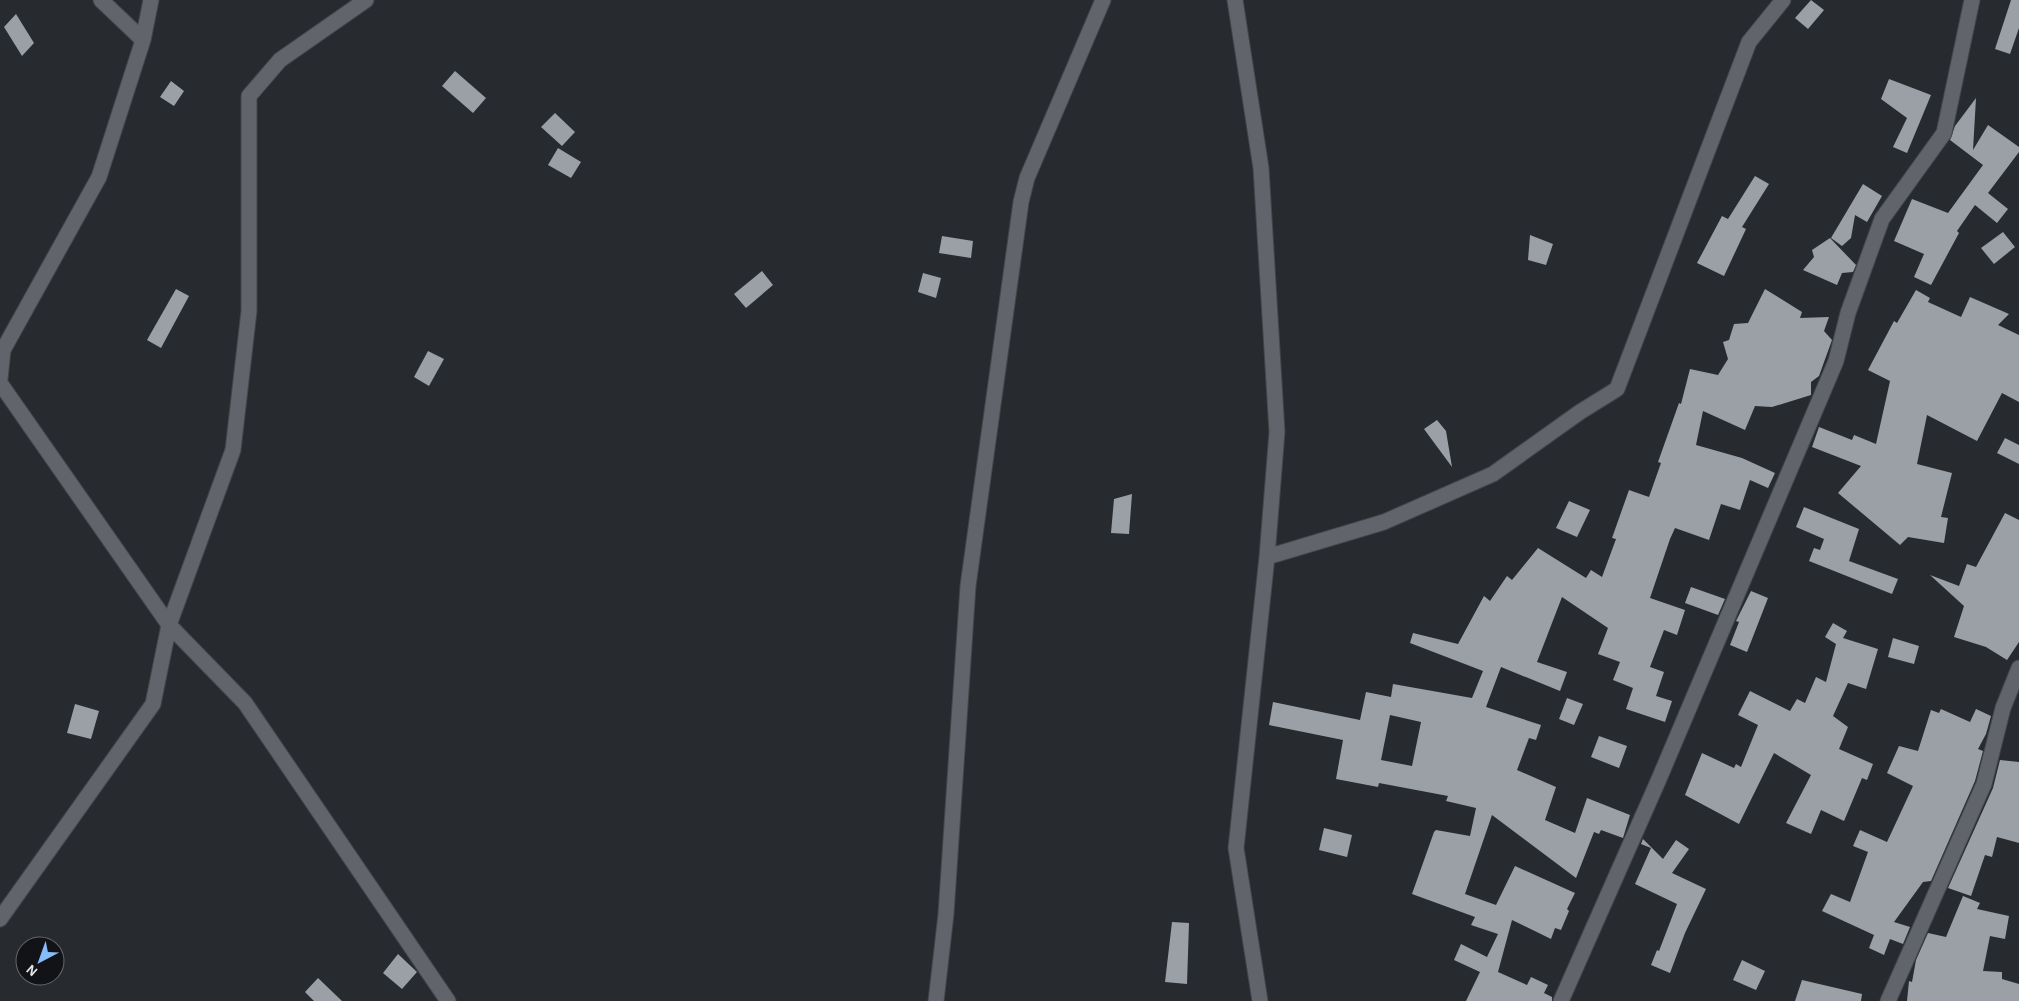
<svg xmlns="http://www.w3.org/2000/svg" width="2019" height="1001" font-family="'Alegreya Sans',sans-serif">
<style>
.building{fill:#9ba0a7;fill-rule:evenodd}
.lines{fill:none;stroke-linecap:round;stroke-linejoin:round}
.minor-casing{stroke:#43464a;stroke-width:17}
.minor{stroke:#61656b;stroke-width:15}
</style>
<rect width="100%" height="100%" fill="#272b30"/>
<path class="building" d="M1811 0 1824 10 1808 29 1795 18Z
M2011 0H2019V28L2010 54 1995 49Z
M16 14 34 43 22 56 4 27Z
M455 71 486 98 473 113 442 86Z
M1889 79 1931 95 1907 153 1893 147 1907 118 1881 99Z
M171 81 184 91 174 106 160 97Z
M1976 98 1973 150 1988 125 2019 147V152L1988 193 2008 209 1997 223 1975 205 1957 231 1959 233 1931 285 1914 277 1924 254 1894 241 1912 199 1948 213 1983 165 1950 140 1955 126Z
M555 113 575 132 562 146 541 127Z
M558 148 581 162 571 178 548 165Z
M1755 176 1769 184 1742 227 1746 229 1724 276 1697 263 1722 216 1728 219Z
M1863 184 1882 196 1867 222 1855 215 1851 238 1842 246 1831 238Z
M2003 232 2015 247 1994 264 1981 248Z
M1530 235 1553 244 1546 265 1528 260Z
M942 236 973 241 971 258 939 253Z
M1830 238 1856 265 1853 272 1842 273 1837 285 1803 270 1814 257 1812 250Z
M762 271 773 285 746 308 734 294Z
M923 273 941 278 936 298 918 292Z
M176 289 189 296 161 348 147 340Z
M1765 289 1802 312 1800 318 1829 317 1824 331 1832 340 1819 376 1811 382V395L1772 407 1755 406 1745 430 1703 411 1696 445 1742 458 1775 473 1768 488 1750 480 1740 510 1721 504 1709 540 1675 528 1670 539 1650 598 1685 610 1677 635 1664 630 1650 667 1664 672 1656 696 1672 701 1665 722 1626 709 1633 688 1613 680 1620 662 1598 654 1608 628 1562 597 1537 662 1567 672 1560 691 1501 667 1486 707 1541 725 1536 740 1529 738 1517 770 1556 787 1545 820 1575 833 1587 798 1630 815 1623 838 1601 830 1599 834 1594 832 1576 878 1492 815 1465 894 1496 905 1515 866 1575 893 1567 909 1569 911 1561 930 1555 928 1551 939 1512 920 1498 972 1527 985 1531 977 1548 985 1544 993 1552 997V1001H1466L1480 972 1454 960 1461 944 1487 957 1498 934 1471 925 1475 917 1412 894 1434 832 1436 830 1470 836 1476 808 1446 801 1448 796 1379 783 1378 787 1336 779 1343 740 1269 725 1273 702 1360 720 1366 692 1391 697 1393 684 1472 698 1483 671 1410 643 1413 633 1458 644 1484 596 1490 601 1507 576 1512 580 1538 548 1586 578 1591 570 1602 577 1616 539 1612 538 1629 490 1649 497 1661 463 1658 462 1679 403 1681 404 1690 369 1718 375 1728 359 1723 342 1729 340 1734 324 1748 323ZM1390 715 1421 722 1412 766 1381 760Z
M1916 290 1930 298 1928 302 1961 317 1970 297 2009 314 1998 325 2019 335V402L2002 393 1977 441 1927 415 1917 464 1952 473 1941 517 1948 518 1944 543 1908 537 1900 545 1838 493 1861 466 1812 447 1819 427 1852 440 1854 435 1876 444 1890 381 1868 370 1894 321 1897 323Z
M428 351 444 359 429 386 414 377Z
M1437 420 1446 431 1452 467 1424 429Z
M2005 438 2019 445V464L1997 453Z
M1132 494 1129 534 1111 533 1114 499Z
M1569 501 1590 510 1577 537 1556 528Z
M1804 507 1859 529 1849 561 1898 579 1892 594 1809 561 1814 548 1820 550 1824 539 1796 527Z
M2005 513 2019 520V642L2007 660 1986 647 1954 637 1964 606 1930 575 1959 586 1967 564 1976 567Z
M1691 587 1725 599 1718 615 1685 603Z
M1751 591 1768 598 1747 652 1730 645 1739 622 1736 621Z
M1833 623 1847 631 1843 638 1878 649 1866 689 1848 683 1833 716 1848 727 1839 749 1873 764 1867 780 1862 778 1844 821 1821 810 1811 834 1786 823 1811 775 1774 753 1739 824 1685 795 1702 753 1734 768 1736 764 1741 767 1758 725 1738 715 1750 691 1790 711 1797 699 1805 703 1816 677 1826 682 1836 644 1825 637Z
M1893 638 1919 646 1914 664 1888 657Z
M1567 698 1583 704 1574 725 1559 719Z
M75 704 99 711 91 739 67 733Z
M1941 709 1970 722 1976 709 1991 716 1986 734 1978 749 1983 751 1975 781 1931 881 1923 882 1894 922 1910 927 1903 944 1890 939 1884 955 1869 948 1874 935 1822 911 1831 894 1850 902 1868 852 1853 846 1860 830 1887 842 1913 786 1887 773 1899 746 1918 751 1931 710 1939 713Z
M1599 736 1627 746 1619 768 1591 757Z
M2000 760 2019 762V843L1997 837 1992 857 1985 855 1971 896 1948 888 1993 788Z
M1324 828 1352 835 1347 857 1319 850Z
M1643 839 1663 859 1676 840 1689 849 1672 873 1706 889 1685 933 1670 973 1651 965 1657 950 1659 951 1677 904 1635 884 1651 848 1641 844Z
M1963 896 1980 903 1977 909 2009 916 2005 939 1990 936 1983 971 2002 972V979L2019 984V1001H1907L1909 981 1912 982 1916 960 1928 933 1946 937Z
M1172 922 1189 923 1187 984 1165 982Z
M398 954 417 972 402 989 383 973Z
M1742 960 1765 971 1756 990 1733 980Z
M318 978 342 1001H314L305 992Z
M1802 980 1862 994 1861 1001H1795Z"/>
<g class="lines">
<g class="minor-casing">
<path id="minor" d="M101 0 143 40
M1235 0 1261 168 1277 432 1267 557 1236 848 1260 1001
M0 379 3 350 99 177 143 40 151 0
M0 383 169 625 245 703 448 1001
M1267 557 1384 522 1493 474 1580 412 1617 389 1749 42 1783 0
M0 919 153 704 169 625 233 450 249 311V96L280 60 366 0
M936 1001 946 914 968 586 1021 202 1027 178 1103 0
M1561 1001 1659 779 1836 361 1848 313 1882 219 1944 133 1972 0
M1888 1001 1984 784 2003 708 2019 668"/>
</g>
<use href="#minor" class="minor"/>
</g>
<g transform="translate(40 961) rotate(221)"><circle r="24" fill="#121316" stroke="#66676a"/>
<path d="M0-4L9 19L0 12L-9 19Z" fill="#87bbfb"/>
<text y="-8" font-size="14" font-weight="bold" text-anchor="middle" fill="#e3e6e9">N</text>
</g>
</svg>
